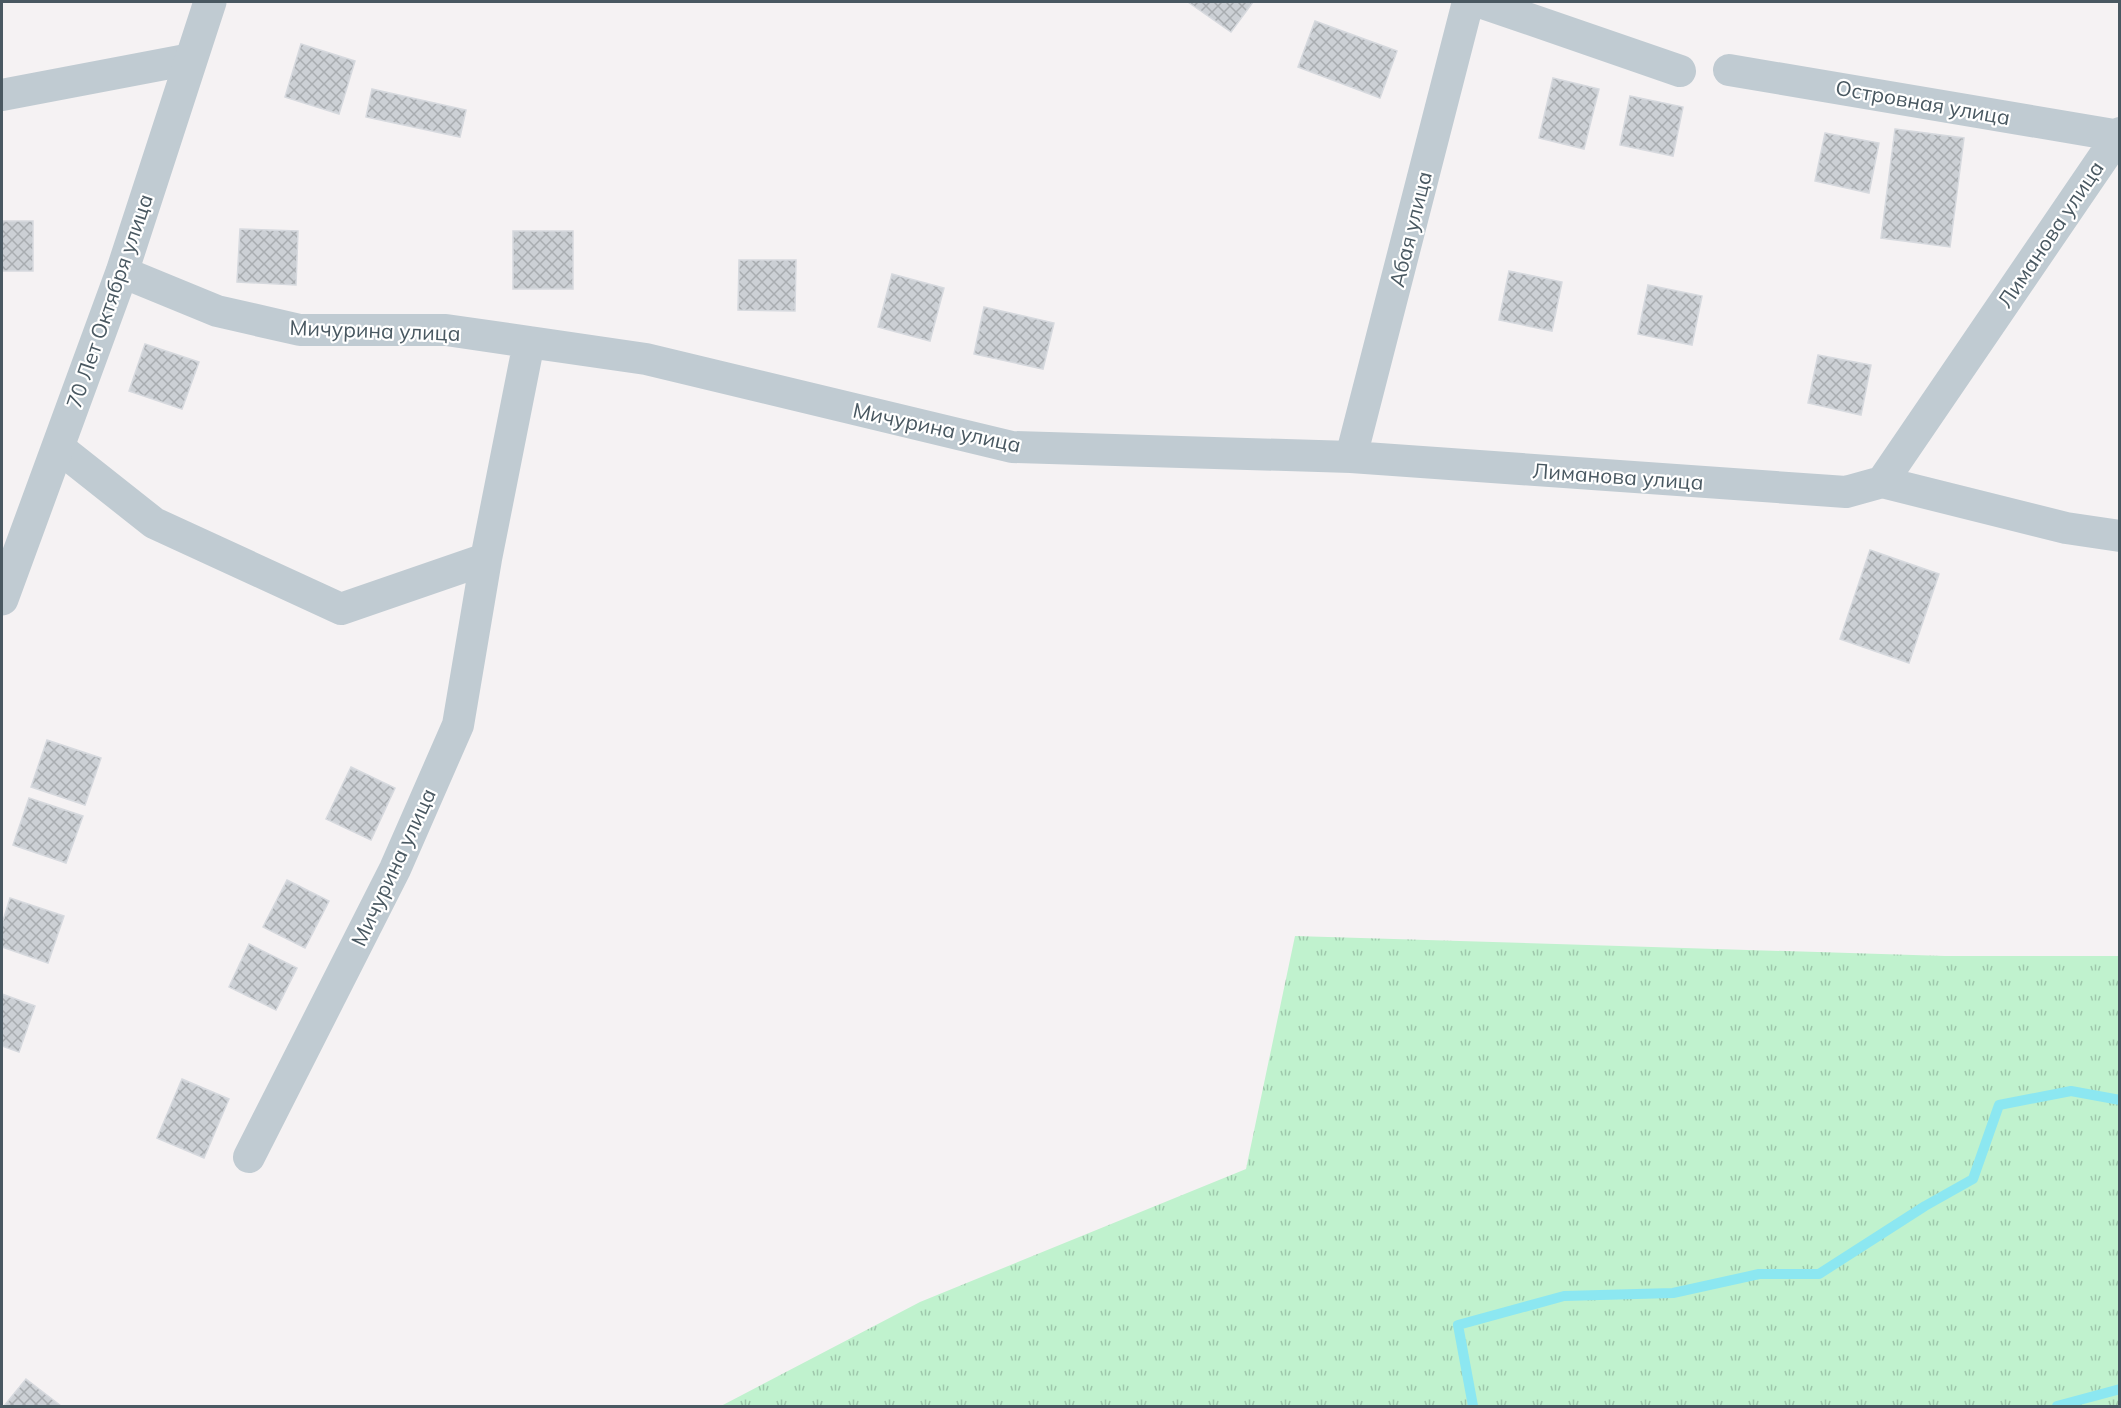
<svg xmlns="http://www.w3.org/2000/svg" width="2121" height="1408" font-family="Mulish,sans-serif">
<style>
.grass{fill:url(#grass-tufts)}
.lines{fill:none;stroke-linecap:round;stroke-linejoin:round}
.stream{stroke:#8ce7f1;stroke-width:10}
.building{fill:url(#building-cross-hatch);stroke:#d6d9de;stroke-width:1.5}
.minor{stroke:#c0cbd2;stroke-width:32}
.tertiary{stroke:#c0cbd2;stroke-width:33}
.labels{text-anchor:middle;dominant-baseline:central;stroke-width:4.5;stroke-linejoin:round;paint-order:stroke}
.street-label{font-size:21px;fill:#495861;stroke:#fff}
</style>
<defs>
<pattern id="grass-tufts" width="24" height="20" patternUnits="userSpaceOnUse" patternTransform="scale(1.5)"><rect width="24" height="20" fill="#c0f2ce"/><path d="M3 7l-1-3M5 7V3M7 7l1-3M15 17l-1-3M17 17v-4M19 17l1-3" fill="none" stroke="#9ec7ab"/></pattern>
<pattern id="building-cross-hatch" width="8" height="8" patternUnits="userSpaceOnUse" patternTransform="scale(1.5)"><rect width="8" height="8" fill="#ccd0d5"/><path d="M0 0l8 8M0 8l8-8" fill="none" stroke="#a8acb0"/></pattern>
</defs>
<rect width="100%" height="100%" fill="#f5f2f3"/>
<path class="grass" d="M1295 936 1945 956H2119V1406H721L920 1302 1246 1169Z"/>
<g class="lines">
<path class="stream" d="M1473 1406 1458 1325 1564 1296 1673 1293 1759 1274H1819L1925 1206 1973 1179 1999 1105 2071 1091 2120 1100
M2057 1406 2120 1389"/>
</g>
<path class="building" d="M1188 2H1253L1231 32Z
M1315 21 1397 51 1380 98 1298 67Z
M301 44 355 61 339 114 285 97Z
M1553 78 1599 89 1584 149 1539 138Z
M372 89 466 110 460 137 366 117Z
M1630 96 1683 107 1673 156 1620 145Z
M1895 129 1964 138 1950 247 1881 238Z
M1825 133 1879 143 1869 193 1815 181Z
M2 221H33V271H2Z
M240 229 298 231 296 285 237 282Z
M513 231H573V289H513Z
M739 260H796L795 311 738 310Z
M1509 271 1562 282 1552 331 1499 320Z
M892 274 944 288 930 341 878 327Z
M1648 285 1702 296 1692 345 1638 334Z
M984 307 1054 323 1043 369 974 354Z
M145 344 199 362 182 409 129 391Z
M1818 355 1871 365 1861 415 1808 403Z
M1870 550 1939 574 1909 663 1840 639Z
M47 740 101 758 85 805 31 787Z
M351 767 395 788 371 840 326 819Z
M29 798 83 816 66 863 13 845Z
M287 880 329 901 305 948 263 927Z
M10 898 64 916 48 963 2 947V924Z
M249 944 297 968 276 1010 229 987Z
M2 994 35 1006 19 1052 2 1046Z
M182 1079 229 1099 204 1158 157 1138Z
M26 1379 61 1406H4Z"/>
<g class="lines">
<path class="minor" d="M1480 2 1680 71
M1729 70 2120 136
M2 95 191 59
M122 272 217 311 300 330H446L646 359 1012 447 1351 457 1846 492 1882 482 2066 528 2120 536
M58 447 154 523 341 609 486 559
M1351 457 1468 2
M1882 482 2120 133
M249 1157 395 869 458 725 486 559 529 342"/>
<path class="tertiary" d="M2 599 122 272 210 2"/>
</g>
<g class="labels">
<g class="street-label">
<text transform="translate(1923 102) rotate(10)">Островная улица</text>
<text transform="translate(1410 229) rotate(-76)">Абая улица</text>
<text transform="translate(2050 234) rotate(-56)">Лиманова улица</text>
<text transform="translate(109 301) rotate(-71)">70 Лет Октября улица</text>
<text transform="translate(375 330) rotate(2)">Мичурина улица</text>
<text transform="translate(937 427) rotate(12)">Мичурина улица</text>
<text transform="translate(1618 476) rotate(4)">Лиманова улица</text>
<text transform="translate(393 867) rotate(-65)">Мичурина улица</text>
</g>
</g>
<rect width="2121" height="1408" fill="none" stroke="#495861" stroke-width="6"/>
</svg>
